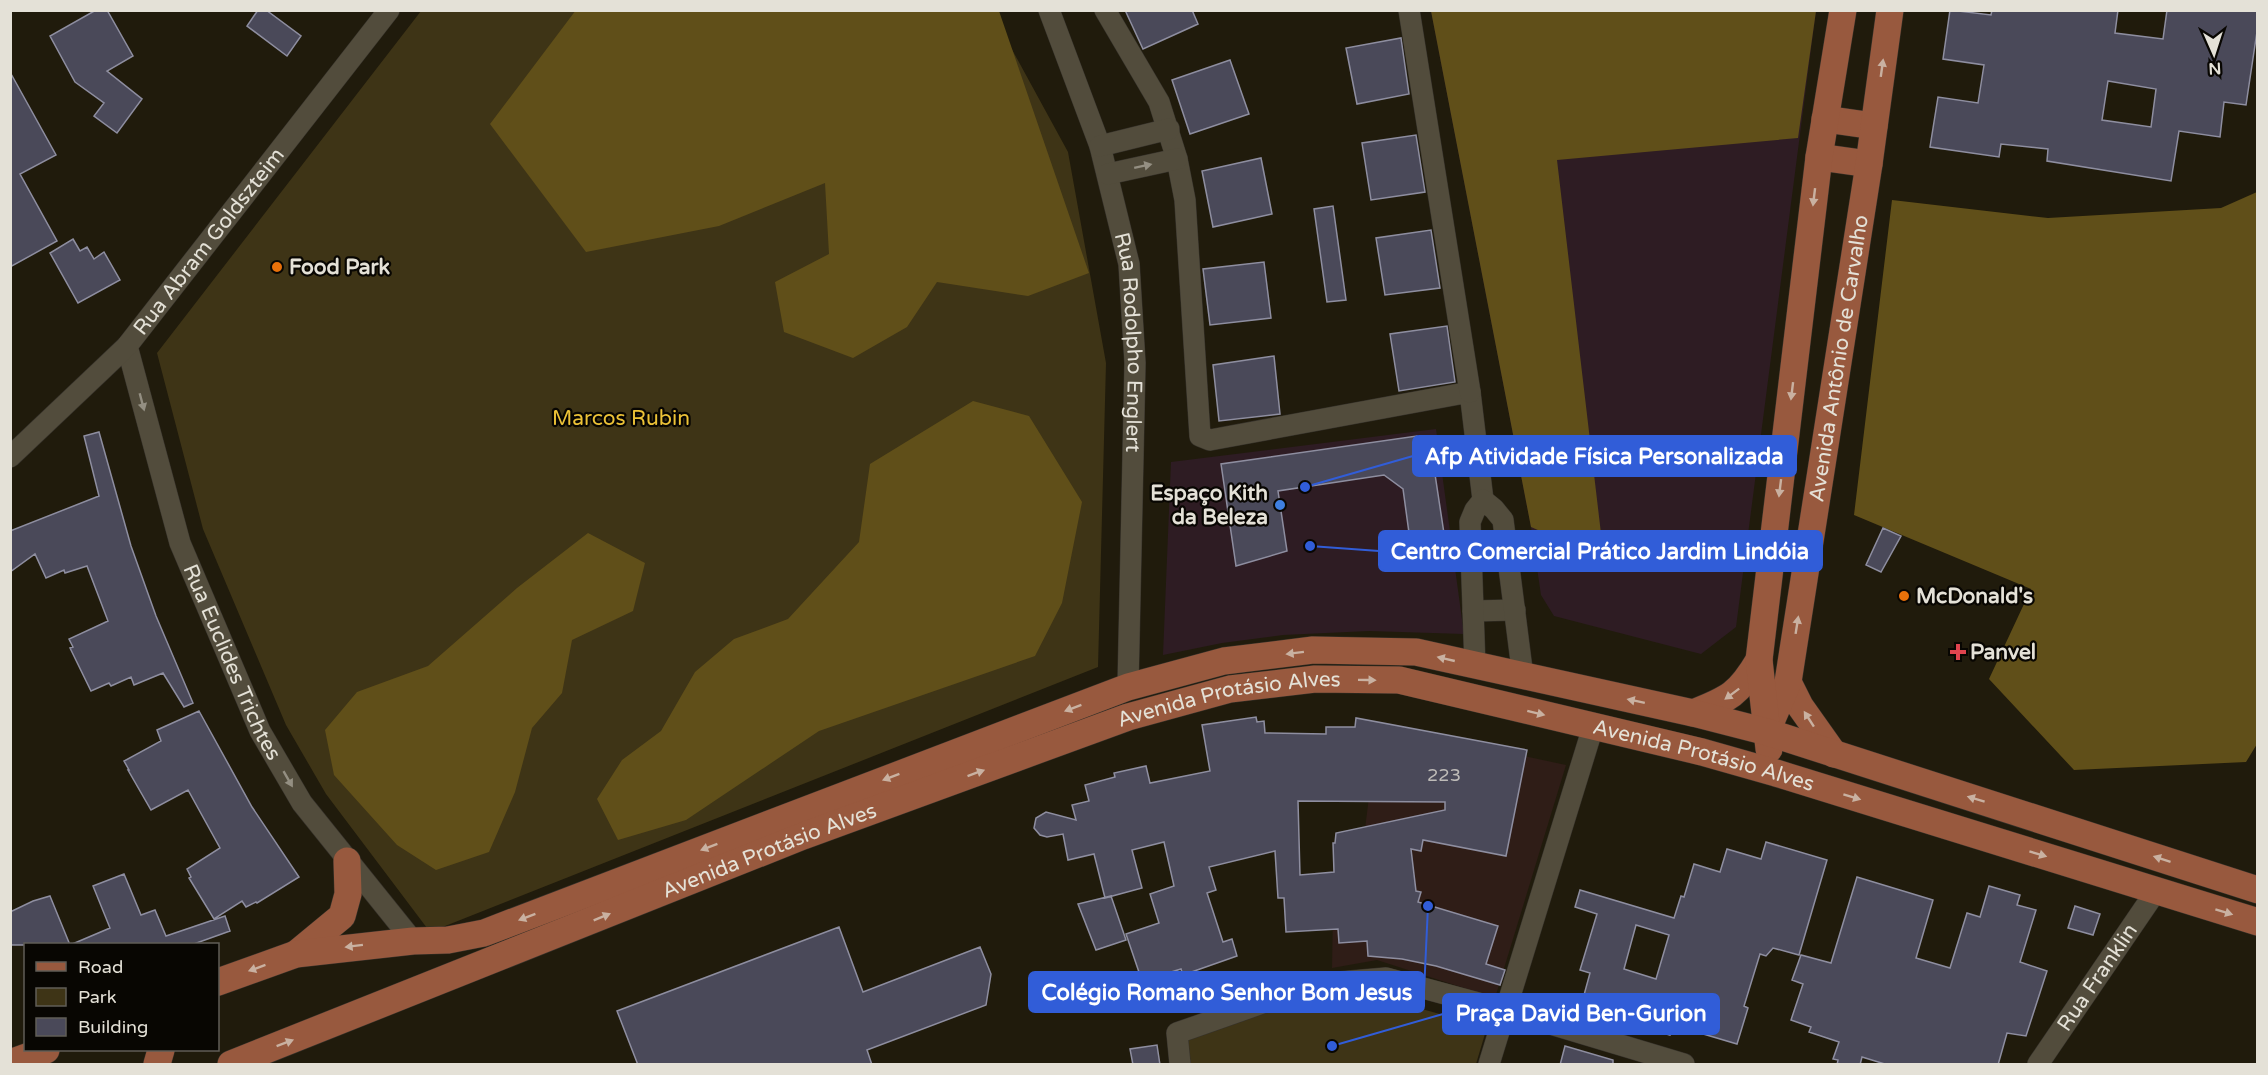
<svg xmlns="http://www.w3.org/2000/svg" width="2268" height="1075" font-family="'Varela Round',sans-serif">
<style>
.commercial{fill:#2e1c23}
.education{fill:#2f1d17}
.green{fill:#3e3416}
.forest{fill:#604f19}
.building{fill:#4a4959;stroke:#8e8ea0;stroke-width:1.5;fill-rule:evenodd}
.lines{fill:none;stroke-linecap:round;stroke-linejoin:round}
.minor-casing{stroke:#36322b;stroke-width:22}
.major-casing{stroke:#36322b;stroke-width:28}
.minor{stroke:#524c3c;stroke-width:21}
.major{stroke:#98593e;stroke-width:27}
.oneway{fill:#c9b1a1}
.oneway2{fill:#948f82}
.food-dot{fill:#e8710a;stroke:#080602;stroke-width:2}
.shop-dot{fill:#3f7fe0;stroke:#080602;stroke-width:2}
.health-dot{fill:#e0444e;stroke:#080602;stroke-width:2}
.labels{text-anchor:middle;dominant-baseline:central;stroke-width:4.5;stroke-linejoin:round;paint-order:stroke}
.number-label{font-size:18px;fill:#bebbb8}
.street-label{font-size:21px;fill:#e4e1d7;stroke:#080602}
.poi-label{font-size:21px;font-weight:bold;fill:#e4e1d7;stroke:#080602;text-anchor:start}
.park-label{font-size:21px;fill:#ecc237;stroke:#080602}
.leader{fill:none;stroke:#315dd8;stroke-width:2}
.callout-dot{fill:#315dd8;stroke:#080602;stroke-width:2}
.callout{fill:#315dd8;stroke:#315dd8;stroke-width:2}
.callout-label{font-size:22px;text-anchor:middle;font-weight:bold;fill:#fff}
</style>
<rect width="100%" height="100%" fill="#201b0c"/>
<path class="commercial" d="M1431 11H1816L1736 627 1701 654 1554 616 1541 595 1531 527Z
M1436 429 1464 634 1369 631 1283 635 1222 643 1163 655 1171 462Z"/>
<path class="education" d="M1378 725 1566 765 1495 998 1377 960 1332 968 1334 852 1363 845Z"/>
<path class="green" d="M421 11H991L1068 152 1106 363 1098 667 430 932 326 794 286 725 203 529 157 353Z
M1371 995 1487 1027 1476 1064H1186L1180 1025Z"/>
<path class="forest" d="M576 10 999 11 1089 273 1028 296 937 282 907 327 853 358 784 332 775 282 829 254 825 183 719 226 586 252 490 124Z
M1431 11H1816L1798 138 1557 160 1604 559 1531 527Z
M2257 192V744L2246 762 2074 770 1989 679 2031 589 1854 515 1892 200 2048 218 2221 208Z
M973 401 1029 416 1082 502 1062 603 1035 656 819 731 686 820 618 840 597 799 622 760 661 731 695 672 734 639 788 619 859 542 870 464Z
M588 533 645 563 633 611 572 640 562 693 532 728 515 792 489 852 436 870 397 845 334 775 325 730 357 692 428 666 517 588Z"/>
<path class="building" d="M96 10H107L133 56 107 71 142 99 117 133 94 116 104 103 75 82 50 36Z
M258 10H266L301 36 287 56 247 26Z
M1125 10H1192L1198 24 1143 49Z
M1950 10 1991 15 1992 10H2118L2115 33 2163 39 2167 10H2258V25L2246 105 2224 102 2220 137 2179 131 2171 181 2047 161 2048 149 2001 144 1999 157 1930 147 1938 97 1978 103 1984 65 1943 59ZM2108 81 2156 89 2151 127 2102 120Z
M1401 38 1409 94 1357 104 1346 48Z
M1230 60 1249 114 1190 134 1172 80Z
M10 72 56 155 20 174 57 241 10 267Z
M1416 135 1425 192 1371 200 1362 143Z
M1261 158 1272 214 1213 227 1202 171Z
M1333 206 1346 300 1327 302 1314 209Z
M1431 230 1440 288 1385 295 1376 238Z
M73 239 80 251 87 247 94 259 104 252 120 280 78 303 50 253Z
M1264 262 1271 318 1210 325 1203 269Z
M1447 326 1455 382 1399 391 1390 334Z
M1274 356 1280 414 1219 421 1213 365Z
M99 432 131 546 156 616 193 703 184 707 163 673 134 685 131 677 111 686 109 683 91 691 70 648 73 647 69 639 108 621 87 566 65 573 64 570 46 578 35 554 10 572V531L99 496 84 436Z
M1417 436 1431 448 1445 540H1410L1403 489 1384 475 1278 491 1287 551 1236 566 1221 464Z
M1883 528 1901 536 1881 572 1866 565Z
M199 711 252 807 299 877 257 903 256 902 246 907 242 901 214 919 189 878 191 877 187 869 220 848 188 790 151 810 128 770H129L124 761 161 741 157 730Z
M1256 717 1257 722 1264 721 1265 733 1326 734V727H1355L1356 718 1527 750 1506 856 1423 840 1421 851 1411 849 1416 891 1421 892 1418 902 1498 926 1486 964 1505 970 1500 985 1436 966 1402 959 1368 956 1367 941 1339 943 1338 929 1286 932 1284 898H1278L1275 851 1209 867 1216 890 1207 893 1223 942 1232 939 1237 956 1183 975 1181 969 1142 981 1126 934 1159 923 1150 894 1174 886 1164 842 1132 850 1142 888 1105 898 1094 854 1068 860 1063 834 1047 837 1040 835 1034 828 1036 818 1046 812 1076 820 1072 805 1089 801 1085 785 1115 777 1114 773 1146 766 1150 783 1210 771 1202 725ZM1298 801 1445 802V810L1336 833 1335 843H1333L1334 872 1300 875Z
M1766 842 1827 860 1799 955 1773 948 1766 956 1760 954 1744 1006 1748 1008 1737 1044 1673 1025 1670 1035 1641 1027 1645 1014 1584 995 1590 973 1580 970 1597 914 1575 907 1580 890 1674 918 1681 896 1684 897 1694 864 1720 872 1727 849 1761 859ZM1636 925 1669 935 1656 979 1624 969Z
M124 874 141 915 155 910 166 936 225 916 230 931 191 945H70L110 928 93 886Z
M1857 877 1933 900 1916 958 1950 968 1967 913 1980 917 1989 886 2020 895 2017 905 2036 910 2020 962 2047 971 2026 1036 2007 1033 1998 1065H1888L1862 1057 1860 1065H1837L1838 1060 1833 1059 1839 1042 1809 1032 1811 1027 1791 1020 1803 984 1792 980 1801 955 1831 963Z
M50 896 70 945H10V912L33 901Z
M1111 896 1126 940 1096 950 1078 904Z
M2075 906 2100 914 2093 935 2068 928Z
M839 927 863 992 980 947 991 974 986 1005 867 1050 872 1065H638L617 1011Z
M1157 1045 1160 1065H1133L1130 1049Z
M1565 1046 1613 1060V1065H1560Z"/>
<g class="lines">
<g class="minor-casing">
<g id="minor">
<path id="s1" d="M1049 10 1100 146 1129 264 1135 363 1128 687"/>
<path d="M1105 10 1159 102 1177 159 1185 200 1200 436 1210 440 1470 392 1483 500"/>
<path d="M1409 10 1470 392"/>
<path d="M1100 146 1169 129"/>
<path d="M1108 174 1177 159"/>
<path id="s2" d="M127 346 180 543 260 731 302 803 413 941"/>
<path id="s3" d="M10 457 127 346 389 10"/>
<path d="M1473 611 1515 610"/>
<path d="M1475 666 1470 522 1475 510 1483 500 1494 509 1503 520 1523 677"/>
<path d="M1180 1064 1177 1033 1317 984 1386 978 1504 1010 1684 1064"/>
<path d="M1489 1064 1593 727"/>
<path id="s4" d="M2038 1064 2156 891"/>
</g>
</g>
<g class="major-casing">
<g id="major">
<path d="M1825 119 1874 126"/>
<path d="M1819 157 1869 164"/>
<path d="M1788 682 1800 706 1834 754"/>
<path d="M1693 713C1729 699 1739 694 1759 660"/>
<path id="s5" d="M1767 731 1788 682 1869 164 1890 10"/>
<path d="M1769 749 1759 660 1819 157 1843 10"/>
<path d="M296 954 342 916 348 894 347 861"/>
<path d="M218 982 296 954 413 941 448 940 484 933 1128 687 1224 661 1313 650 1416 652 1693 713 1767 732 2258 890"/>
<path d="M10 1063 46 1050"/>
<path d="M157 1064 161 1050"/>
<path id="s6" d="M231 1064 803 836 1128 717 1230 689 1315 679 1399 680 1702 752 1776 773 2258 922"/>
</g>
</g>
<use href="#minor" class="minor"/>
<use href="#major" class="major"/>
</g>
<defs><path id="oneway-solid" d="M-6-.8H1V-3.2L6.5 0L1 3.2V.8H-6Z" transform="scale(1.5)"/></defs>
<g class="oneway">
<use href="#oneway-solid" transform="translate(1882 68) rotate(-82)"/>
<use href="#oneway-solid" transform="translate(1814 197) rotate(97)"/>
<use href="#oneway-solid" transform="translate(1792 391) rotate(97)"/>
<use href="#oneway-solid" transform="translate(1780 488) rotate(97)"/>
<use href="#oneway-solid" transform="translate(1797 625) rotate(-81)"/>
<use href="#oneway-solid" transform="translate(1295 653) rotate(173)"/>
<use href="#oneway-solid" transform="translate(1446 659) rotate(-167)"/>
<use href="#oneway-solid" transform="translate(1367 680) rotate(1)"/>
<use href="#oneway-solid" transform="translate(1732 694) rotate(143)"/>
<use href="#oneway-solid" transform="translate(1636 701) rotate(-168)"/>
<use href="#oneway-solid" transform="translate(1073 708) rotate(159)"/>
<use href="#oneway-solid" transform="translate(1536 713) rotate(14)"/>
<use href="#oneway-solid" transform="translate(1809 719) rotate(-123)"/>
<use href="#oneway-solid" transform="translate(976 773) rotate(-20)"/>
<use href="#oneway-solid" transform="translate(891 777) rotate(159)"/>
<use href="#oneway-solid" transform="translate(1852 797) rotate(17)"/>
<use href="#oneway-solid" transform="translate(1976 799) rotate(-163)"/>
<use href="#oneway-solid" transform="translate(709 847) rotate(159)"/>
<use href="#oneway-solid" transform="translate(2038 854) rotate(17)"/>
<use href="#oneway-solid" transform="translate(2162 859) rotate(-162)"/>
<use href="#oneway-solid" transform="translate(2224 912) rotate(17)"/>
<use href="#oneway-solid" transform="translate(527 917) rotate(159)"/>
<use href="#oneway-solid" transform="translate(602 917) rotate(-22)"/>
<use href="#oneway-solid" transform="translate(354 946) rotate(173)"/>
<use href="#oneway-solid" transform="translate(257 968) rotate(160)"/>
<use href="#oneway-solid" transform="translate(285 1043) rotate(-21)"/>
</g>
<g class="oneway2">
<use href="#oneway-solid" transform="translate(1143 166) rotate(-12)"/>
<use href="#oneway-solid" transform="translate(142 402) rotate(75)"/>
<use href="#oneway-solid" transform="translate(288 779) rotate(60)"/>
</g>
<g class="food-dot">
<circle cx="277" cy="267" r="6"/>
<circle cx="1904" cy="596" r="6"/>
</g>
<circle class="shop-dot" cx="1280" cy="505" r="6"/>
<path class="health-dot" d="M1955 643h6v6h6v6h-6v6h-6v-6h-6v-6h6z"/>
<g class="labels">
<g class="number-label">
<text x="1444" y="775">223</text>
</g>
<g class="street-label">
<text stroke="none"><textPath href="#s3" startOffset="294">Rua Abram Goldszteim</textPath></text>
<text stroke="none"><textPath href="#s1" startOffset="345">Rua Rodolpho Englert</textPath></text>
<text stroke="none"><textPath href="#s5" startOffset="381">Avenida Antônio de Carvalho</textPath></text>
<text stroke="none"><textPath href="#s2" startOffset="334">Rua Euclides Trichtes</textPath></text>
<text stroke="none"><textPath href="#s6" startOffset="1065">Avenida Protásio Alves</textPath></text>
<text stroke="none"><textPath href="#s6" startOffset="1551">Avenida Protásio Alves</textPath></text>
<text stroke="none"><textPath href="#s6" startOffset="579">Avenida Protásio Alves</textPath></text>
<text stroke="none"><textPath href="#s4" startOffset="105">Rua Franklin</textPath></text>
</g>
<g class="poi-label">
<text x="289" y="267">Food Park</text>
<text x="1268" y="493" text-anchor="end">Espaço Kith<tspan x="1268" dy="24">da Beleza</tspan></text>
<text x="1916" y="596">McDonald's</text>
<text x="1970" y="652">Panvel</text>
</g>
<g class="park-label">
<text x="621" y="418">Marcos Rubin</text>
</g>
</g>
<path class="leader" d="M1305 487L1413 456M1310 546L1379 551M1428 906L1424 992M1332 1046L1443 1014"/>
<g class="callout-dot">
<circle cx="1305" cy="487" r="6"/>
<circle cx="1310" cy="546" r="6"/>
<circle cx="1428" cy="906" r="6"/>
<circle cx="1332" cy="1046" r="6"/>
</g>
<g class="callout">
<rect x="1413" y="436" width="383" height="40" rx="6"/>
<rect x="1379" y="531" width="443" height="40" rx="6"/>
<rect x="1029" y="972" width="395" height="40" rx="6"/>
<rect x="1443" y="994" width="276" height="40" rx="6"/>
</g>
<g class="callout-label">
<text x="1604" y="464">Afp Atividade Física Personalizada</text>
<text x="1600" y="559">Centro Comercial Prático Jardim Lindóia</text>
<text x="1227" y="1000">Colégio Romano Senhor Bom Jesus</text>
<text x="1581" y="1021">Praça David Ben-Gurion</text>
</g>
<rect width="2268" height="1075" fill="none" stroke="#e4e1d7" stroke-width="24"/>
<rect x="24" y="943" width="195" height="108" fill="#080602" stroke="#605e57" stroke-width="1.5"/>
<rect x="36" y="962" width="30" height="9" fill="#98593e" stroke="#605e57" stroke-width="1.5"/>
<text x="78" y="973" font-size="18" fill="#e4e1d7">Road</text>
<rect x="36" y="988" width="30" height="18" fill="#3e3416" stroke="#605e57" stroke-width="1.5"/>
<text x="78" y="1003" font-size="18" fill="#e4e1d7">Park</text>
<rect x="36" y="1018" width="30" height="18" fill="#4a4959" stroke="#605e57" stroke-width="1.5"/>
<text x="78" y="1033" font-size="18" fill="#e4e1d7">Building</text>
<g transform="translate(2214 54) rotate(177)" stroke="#080602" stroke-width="4.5" paint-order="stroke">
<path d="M0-4.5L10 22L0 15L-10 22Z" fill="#e4e1d7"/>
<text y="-9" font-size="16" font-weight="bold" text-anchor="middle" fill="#e4e1d7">N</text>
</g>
</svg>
